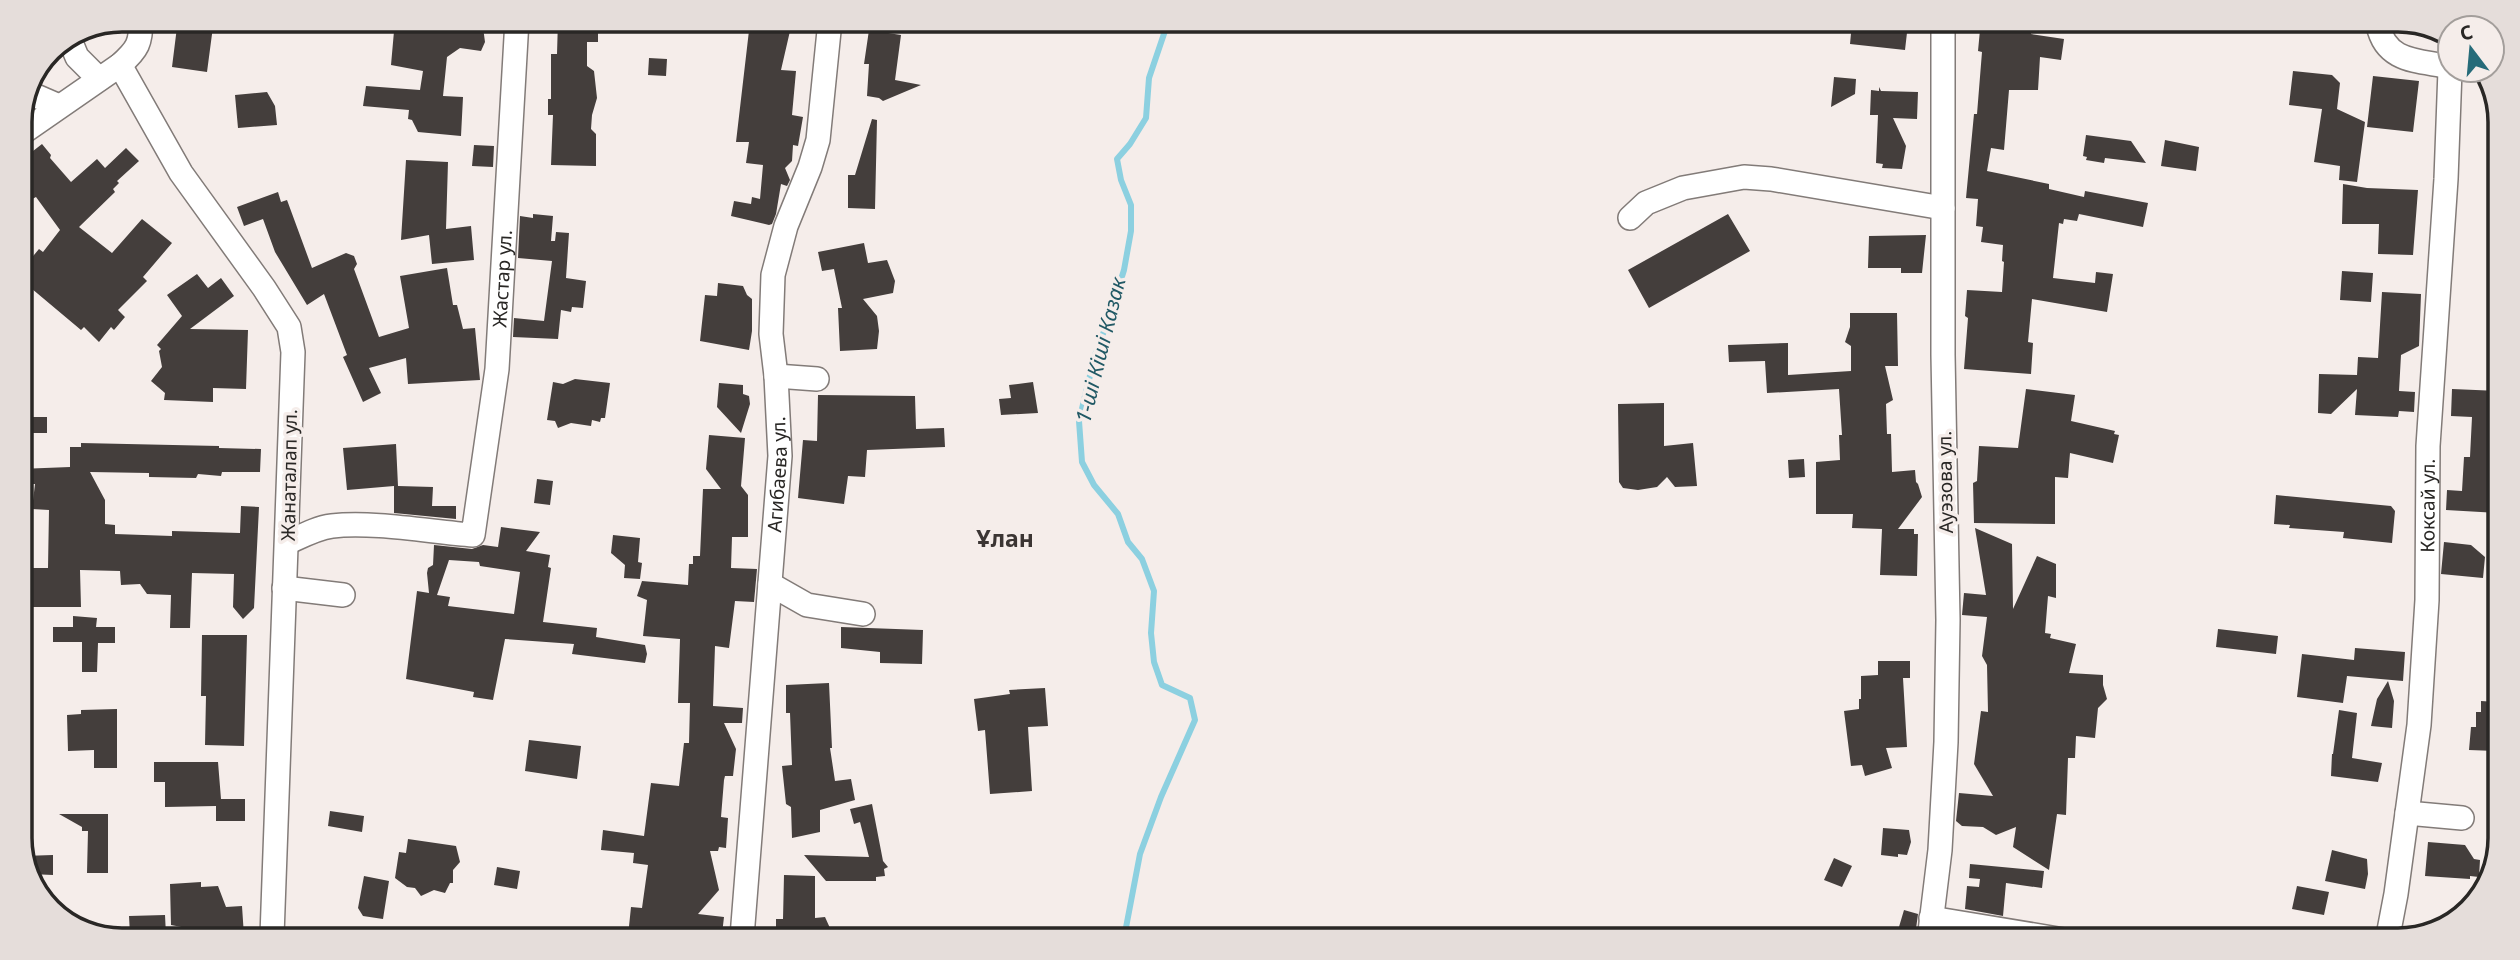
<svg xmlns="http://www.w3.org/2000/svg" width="2520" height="960" font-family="'Noto Sans',sans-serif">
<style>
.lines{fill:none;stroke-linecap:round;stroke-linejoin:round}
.stream{stroke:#8cd0e0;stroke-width:6}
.building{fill:#443e3c;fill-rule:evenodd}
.minor-casing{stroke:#827b78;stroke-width:26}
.minor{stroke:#fff;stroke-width:23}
.labels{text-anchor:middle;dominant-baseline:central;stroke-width:7;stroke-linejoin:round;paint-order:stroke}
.street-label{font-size:19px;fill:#292725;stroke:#f5edea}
.water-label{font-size:21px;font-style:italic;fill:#215965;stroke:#f5edea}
.quarter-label{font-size:23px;font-weight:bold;fill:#3b3533;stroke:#f5edea}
.rim{fill:none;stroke:#292725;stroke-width:3.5}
</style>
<rect width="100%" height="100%" fill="#f5edea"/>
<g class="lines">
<path class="stream" d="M1124 938 1140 854 1161 797 1195 720 1190 698 1162 685 1154 662 1151 633 1154 591 1142 559 1128 542 1118 514 1094 485 1082 462 1079 421 1095 355 1109 318 1124 270 1131 231V205L1121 180 1117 159 1130 144 1146 118 1149 78 1168 22"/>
</g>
<path class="building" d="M178 19H214L207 72 172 67Z
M395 20 433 23V20H482L485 42 481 51 460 48 447 57 443 96 463 97 461 136 418 132 412 120 408 119 409 110 363 106 366 86 420 90 423 71 391 65Z
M558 20H598V42H587V66L594 71 597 98 592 115 591 129 596 134V166L551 165 553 115H548V99H551V54H557Z
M750 22 790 31 781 70 796 71 792 115 803 117 798 146 793 145 792 161 785 168 790 180 787 186 781 184 776 214 772 224 769 225 731 216 734 201 751 204 752 197 760 199 763 165 746 163 749 142H736Z
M1852 23 1908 24 1905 50 1850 44Z
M1986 24H2031V34L2064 39 2061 60 2040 57 2038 90H2009L2004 150 1991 148 1987 171 2049 184V189L2084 197 2085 191 2148 203 2143 227 2079 214 2077 221 2064 219 2063 224 2059 223 2053 278 2095 283 2096 272 2113 274 2107 312 2032 299 2028 342 2033 343 2031 374 1964 369 1968 318 1965 316 1967 290 2002 292 2004 262 2002 261 2003 245 1981 242 1983 227 1976 226 1978 199 1966 198 1974 114H1977L1982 52 1978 51 1980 30H1985Z
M869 30 901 35 895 80 921 85 883 101 879 98 867 96 869 64H864Z
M649 58 667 59 666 76 648 75Z
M2293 71 2332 75 2340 83 2337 109 2365 122 2357 182 2339 180 2340 166 2314 162 2322 109 2289 105Z
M2373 76 2419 81 2413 132 2367 127Z
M1834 77 1856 79 1855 94 1831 107Z
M1879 87 1881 91 1918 92 1917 119 1893 118 1906 146 1902 169 1882 168 1883 164 1876 163 1878 115H1870L1871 90 1879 91Z
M267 92 275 106 277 125 238 128 235 95Z
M872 119 877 120 875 209 848 208V175H855Z
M2086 135 2131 141 2146 163 2105 158 2104 163 2086 160 2087 157 2083 156Z
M2165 140 2199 147 2196 171 2161 166Z
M42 144 51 155 50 158 71 182 97 159 105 168 126 148 139 161 117 181 119 183 113 189 115 192 79 227 112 253 142 219 172 243 143 277 147 281 118 310 125 317 114 330 111 327 99 342 84 327 81 330 19 278V273L39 249 43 252 60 230 36 197 19 206V162Z
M474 145 494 146 493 167 472 166Z
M406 160 448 162 446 229 471 226 474 260 432 264 429 235 401 240Z
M2343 184 2367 188 2418 190 2413 255 2378 254 2379 224H2342Z
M278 192 281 202 287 200 312 268 346 253 354 256 357 264 354 269 379 337 409 328 400 276 447 268 453 305H457L463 329 475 328 480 380 408 384 406 358 369 368 381 393 363 402 343 357 347 355 324 294 307 305 275 252 263 219 244 226 237 207Z
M533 214 553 216 551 241H555L556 232 569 233 566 278 586 281 583 308 572 307 571 312 561 310 558 339 513 337 514 318 544 321 552 261 518 258 520 216 533 218Z
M1728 214 1750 251 1649 308 1628 270Z
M1926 235 1922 273H1901V268H1868L1869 236Z
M864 243 868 263 887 260 895 281 893 293 863 299 877 316 879 331 877 349 840 351 838 308H842L834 269 822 271 818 252Z
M2342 271 2373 273 2371 302 2340 300Z
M197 274 208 288 221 278 234 296 190 329 248 330 246 389 213 388V402L164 400 165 393 151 381 162 367 159 351 161 349 157 345 182 316 167 295Z
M718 283 743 286 747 295 752 299V331L749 350 700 341 705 295 717 296Z
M2382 292 2421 294 2419 346 2401 355 2399 391 2415 392 2414 412 2399 411 2398 417 2355 415 2357 389 2331 414 2318 413 2319 374 2357 375 2358 357 2378 358Z
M1850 313H1897L1898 366H1885L1893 400 1886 404 1887 434H1891L1892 472 1915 470 1916 482 1918 484 1922 497 1898 529H1914V534H1918L1917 576 1880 575 1882 529 1852 528 1853 514H1816V462L1840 460 1839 435H1842L1839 389 1767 393 1765 361 1729 362 1728 345 1788 343V375L1851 371V346L1845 342 1850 327Z
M575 379 610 383 605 418H601L600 422 592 420 591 426 571 423 558 428 555 421 547 420 553 382 563 384Z
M1033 382 1038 413 1001 415 999 399 1011 398 1009 385Z
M719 383 743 385V394L749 396 750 404 741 433 717 407Z
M2026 389 2075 395 2071 421 2115 431 2114 434 2119 435 2113 463 2070 453 2068 478 2055 477V524L1974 523 1973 483 1977 481 1979 446 2018 448Z
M2452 389 2499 391 2498 513 2446 510 2447 490 2462 491 2464 457H2470L2472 417 2451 416Z
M818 395 915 396 916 429 944 428 945 447 867 450 865 477 848 476 844 504 798 498 803 440 817 441Z
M1664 403V446L1693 443 1697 486 1675 487 1667 477 1657 487 1638 490 1623 488 1619 482 1618 404Z
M19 417H47V433H19Z
M709 435 745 438 741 486 748 495V537H732L731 568 757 569 754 602 735 601 729 648 715 646 713 706 743 708 742 723H724L736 749 733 776H725L724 780 721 817 728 818 726 848 719 847 718 851H710L719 890 698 914 724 917 722 934 647 929 646 937 628 936 631 907 642 908 648 865 633 863 634 853 601 850 603 830 644 836 651 783 679 786 684 743H689L690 703H678L680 639 643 636 647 600 637 596 642 581 688 585 689 564H693V556H700L703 489H721L706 469Z
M81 443 219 446V448L261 449 260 472H222L221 476 198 474 196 478 149 477V473L90 472 105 500V524L115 525V534L172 536V531L240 533 241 506 259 507 254 608 243 619 233 607 234 574 192 573 190 628H170L171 595 147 594 140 584 121 585 120 571 80 570 81 607H29L27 604H19V568H48L49 510 32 509 35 484H19V469L70 467V447H81Z
M396 444 398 486 433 487 432 506H456V519L394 513V486L347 490 343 448Z
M1804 459 1805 477 1789 478 1788 460Z
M537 479 553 481 550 505 534 503Z
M2276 495 2391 506 2395 511 2392 543 2343 538 2344 532 2289 528 2290 525 2274 524Z
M501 527 540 532 526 551 550 555 548 567 551 568 543 622 597 628 596 637 645 645 647 654 645 663 572 654 574 644 505 639 493 700 473 697 474 692 406 679 417 591 429 593 427 573 428 568 433 565 434 545 472 549 483 545 498 547ZM449 560 479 562 480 566 520 572 514 614 448 606 450 597 437 595Z
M1975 528 2012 544 2013 609 2037 556 2056 564V598L2048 596 2045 633 2051 634 2050 638 2076 644 2069 673 2103 675V685L2107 699 2098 708 2095 738 2076 736 2075 758H2068L2066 815 2057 814 2049 870 2013 847 2016 827 1996 835 1983 827 1962 826 1956 821 1959 793 1993 796 1974 764 1981 711 1988 712 1987 665 1982 656 1987 617 1962 615 1964 593 1986 595Z
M613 535 640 538 638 562 642 563 640 579 624 578 625 565 611 553Z
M2444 542 2471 545 2485 557 2483 578 2441 574Z
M73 616 97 618 96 627H115V643H98L97 672H82V642H53V627H73Z
M841 627 923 630 922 664 880 663V652L841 648Z
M2218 629 2278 636 2276 654 2216 647Z
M202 635H247L244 746 205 745 206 696H201Z
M2355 648 2405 652 2403 681 2347 676 2343 703 2297 697 2302 654 2354 660Z
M1878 661H1910V678H1903L1907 747 1886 748 1892 768 1865 776 1862 765 1851 766 1844 711 1859 709V699H1861V676L1878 675Z
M2388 681 2394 701 2392 728 2371 726 2377 699Z
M829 683 832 748H830L835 781 851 779 855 800 820 810V832L792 838 791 807 786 804 782 766 792 765 790 713H786V685Z
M1045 688 1048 726 1028 727 1032 791 990 794 985 730 978 731 974 699 1010 694 1009 690Z
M2481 701 2496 702V751L2469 750 2471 727H2476V712H2481Z
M117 709V768H94V750L68 751 67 715 81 714V710Z
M2339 710 2357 713 2352 758 2382 763 2378 782 2331 776 2332 754H2333Z
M529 740 581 746 577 779 525 771Z
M154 762H218L221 799H245V821H216V806L165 807V782H154Z
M872 804 883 861 888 867 884 869 885 876 876 877V881H826L804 855 869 857 860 822 854 824 850 809Z
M330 811 364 816 362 832 328 826Z
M59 814H108V873H87L88 831H82V827Z
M1883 828 1909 830 1911 842 1907 855 1898 854V857L1881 855Z
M408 839 456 846 460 862 453 870V883H450L445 893 434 890 421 896 415 888 407 887 395 878 399 852 406 853Z
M2428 842 2465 845 2474 859 2480 860 2479 877 2470 876V879L2425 876Z
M2332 850 2367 859 2368 874 2365 889 2325 881Z
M53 855V875L30 874 23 856Z
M1834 858 1852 866 1842 887 1824 880Z
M1970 864 2044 871 2042 888 2006 883 2003 916 1965 909 1967 886 1979 887 1980 879 1969 878Z
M497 867 520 871 517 889 494 885Z
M784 875 815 876V918L825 917 834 937H776V919H783Z
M364 876 389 881 383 919 363 916 358 908Z
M201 882V887L218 886 226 907 242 906 244 936 198 935 197 930 171 925 170 884Z
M2297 886 2329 892 2324 915 2292 909Z
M1904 910 1918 914 1915 936 1896 937Z
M165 915 166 935H130L129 916Z"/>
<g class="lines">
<g class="minor-casing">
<g id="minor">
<path d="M2378 25C2386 63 2418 60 2450 67"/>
<path d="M70 40 77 57 99 79"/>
<path d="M120 65 181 173 264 288 289 327 293 352 272 936"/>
<path d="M29 93 59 106"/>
<path d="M19 135 120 65C138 49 141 43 141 19"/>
<path d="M1630 218 1646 203 1683 188 1744 177 1771 179 1943 208"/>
<path d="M776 376 817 379"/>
<path id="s1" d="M287 543C302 536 316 528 332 526 372 521 432 532 473 535L497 369 517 20"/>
<path d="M770 584 807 605 863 614"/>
<path d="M284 588 343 595"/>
<path d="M2407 813 2462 818"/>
<path d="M1931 918 2064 940"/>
<path id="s2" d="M742 937 780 456 776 376 771 334 773 275 786 226 810 167 818 140 830 21"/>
<path d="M1929 940 1940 850 1946 742 1948 620 1943 355V24"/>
<path id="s3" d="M2387 941 2396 894 2419 725 2427 600 2428 446 2446 179 2450 70"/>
</g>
</g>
<use href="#minor" class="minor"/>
</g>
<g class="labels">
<g class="street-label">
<text stroke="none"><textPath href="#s1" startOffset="448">Жастар ул.</textPath></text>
<text transform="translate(289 475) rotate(-89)">Жанаталап ул.</text>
<text stroke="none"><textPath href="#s2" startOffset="464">Агибаева ул.</textPath></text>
<text transform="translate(1945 482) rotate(-91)">Ауэзова ул.</text>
<text stroke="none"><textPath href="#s3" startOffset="438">Коксай ул.</textPath></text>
</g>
<g class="water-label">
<text transform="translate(1100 350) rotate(-76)">1-ші Кіші Казак</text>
</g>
<g class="quarter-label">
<text x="1005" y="538">Ұлан</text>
</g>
</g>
<path d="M0 0H2520V960H0ZM122 32H2398A90 90 0 0 1 2488 122V838A90 90 0 0 1 2398 928H122A90 90 0 0 1 32 838V122A90 90 0 0 1 122 32Z" fill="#e5ddda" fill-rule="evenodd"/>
<path class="rim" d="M122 32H2398A90 90 0 0 1 2488 122V838A90 90 0 0 1 2398 928H122A90 90 0 0 1 32 838V122A90 90 0 0 1 122 32Z"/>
<g transform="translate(2471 49) rotate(344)"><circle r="33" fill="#f5edea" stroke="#a39e9b" stroke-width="2"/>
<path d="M0-5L12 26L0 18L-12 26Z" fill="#256b79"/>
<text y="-10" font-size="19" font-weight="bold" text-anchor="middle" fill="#292725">С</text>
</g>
</svg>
